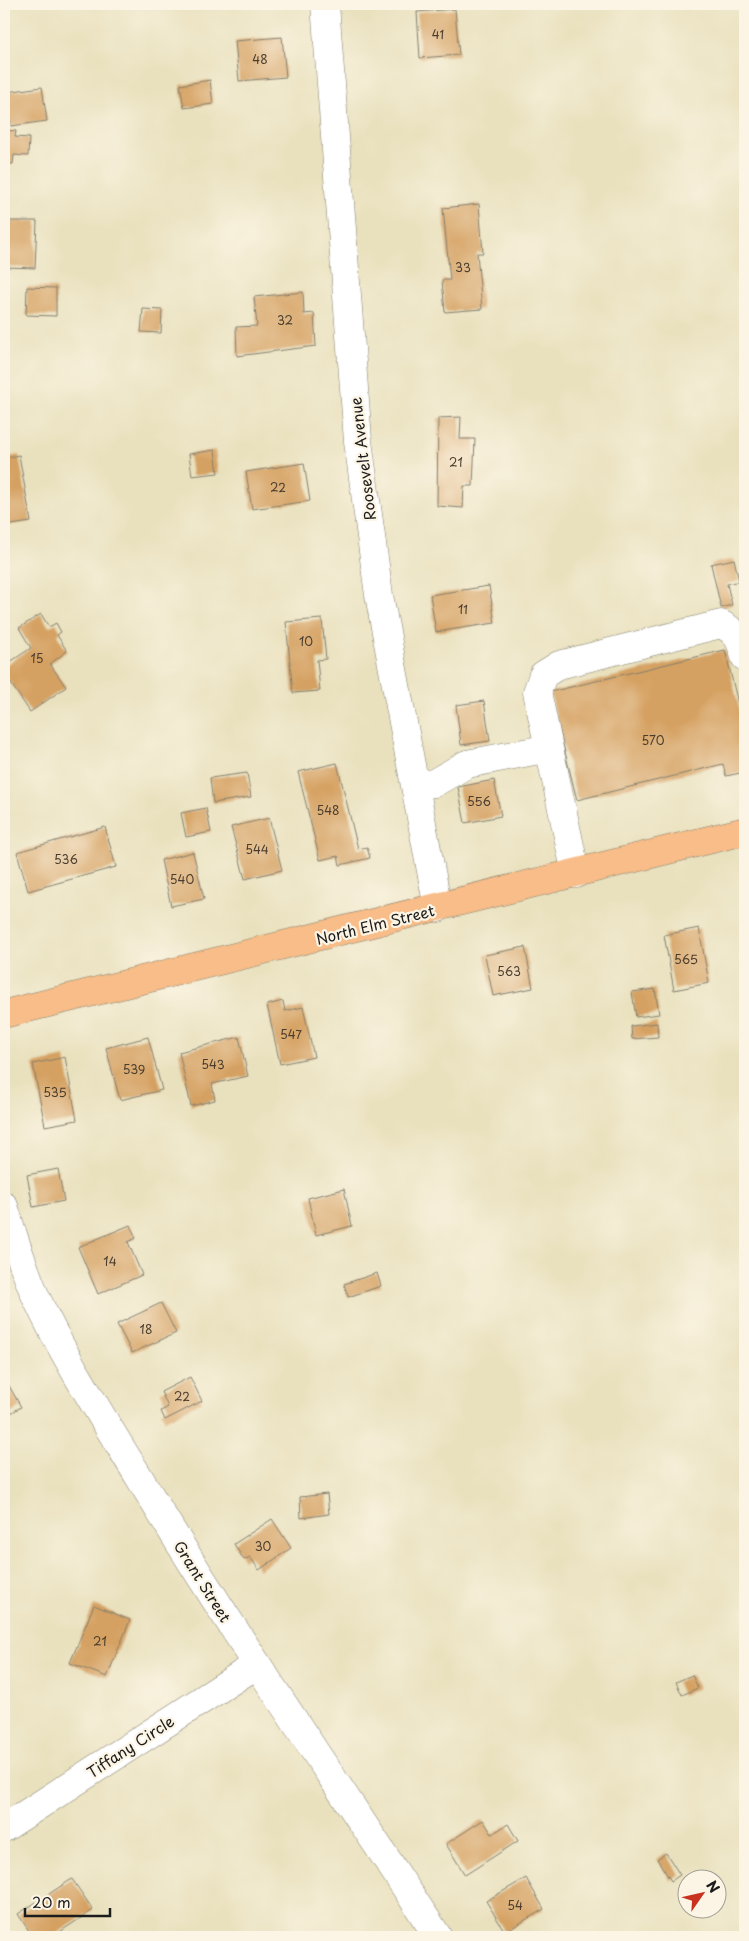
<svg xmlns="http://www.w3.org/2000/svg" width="749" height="1941" font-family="'Playpen Sans',sans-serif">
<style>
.building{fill:#d5a162}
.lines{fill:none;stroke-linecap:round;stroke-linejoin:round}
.minor-casing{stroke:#827e6d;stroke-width:29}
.major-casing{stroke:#827e6d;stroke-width:29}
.minor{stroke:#fff;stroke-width:28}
.major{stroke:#f8bd88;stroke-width:28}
.labels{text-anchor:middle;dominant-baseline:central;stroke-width:4.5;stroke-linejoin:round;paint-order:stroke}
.number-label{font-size:12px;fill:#4a3d2e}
.street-label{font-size:15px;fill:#1c1c1c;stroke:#fcf5e5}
</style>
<rect width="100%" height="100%" fill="#fcf5e5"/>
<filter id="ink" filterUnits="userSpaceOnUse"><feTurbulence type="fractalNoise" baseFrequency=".02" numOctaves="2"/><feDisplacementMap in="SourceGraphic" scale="10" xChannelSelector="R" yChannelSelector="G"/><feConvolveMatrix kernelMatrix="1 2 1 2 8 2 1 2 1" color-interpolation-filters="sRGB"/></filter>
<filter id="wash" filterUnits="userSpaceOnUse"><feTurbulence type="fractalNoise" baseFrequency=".0096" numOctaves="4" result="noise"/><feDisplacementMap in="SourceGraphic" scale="20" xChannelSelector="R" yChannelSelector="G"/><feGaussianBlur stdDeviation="1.12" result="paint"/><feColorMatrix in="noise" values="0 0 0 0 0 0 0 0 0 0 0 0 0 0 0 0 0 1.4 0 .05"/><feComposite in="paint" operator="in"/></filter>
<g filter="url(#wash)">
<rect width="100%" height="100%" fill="#e9e1be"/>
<g id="blocks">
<path class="building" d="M455 9 459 55 420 58 417 12Z
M282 37 286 77 239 81 235 41Z
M210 80 213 104 184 108 180 85Z
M42 87 47 121 11 126 6 92Z
M4 130 16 131 15 137 29 138 28 156 14 155 13 164H4Z
M479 204 483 253H477L482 309 445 312 442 280H450L443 208Z
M4 221H37L35 268 5 267 6 261H4Z
M27 287 56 288V316L26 315Z
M303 292 304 314 314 313 316 346 237 356 236 327 257 326 254 297Z
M143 309 162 310 161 333 141 332Z
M461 417 460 439H475L473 486H464L463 508 437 506 438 418Z
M215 450 218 473 192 476 189 454Z
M19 455 31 522 4 526V458Z
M304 463 310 501 252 509 246 472Z
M734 559 739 581 727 584 732 605 721 608 711 564Z
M489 586 495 623 436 632 430 595Z
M41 614 49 627 56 623 61 632 57 635 67 651 50 664 66 687 30 712 4 673V666L31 648 19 628Z
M322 619 326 659 317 660 320 691 293 693 286 622Z
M725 650 741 716 745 715V772L726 776 723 764 577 800 550 692Z
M484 701 490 741 461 745 456 705Z
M337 763 358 849 367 847 370 858 340 865 338 856 320 860 298 772Z
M247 773 251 797 213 803 210 778Z
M494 780 501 816 465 823 458 787Z
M206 808 211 832 186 837 181 813Z
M269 818 282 870 245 879 231 827Z
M105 827 116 867 28 891 17 852Z
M193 852 204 899 171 906 161 860Z
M699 928 709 983 674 990 664 935Z
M525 947 533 988 493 996 485 955Z
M655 989 659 1014 636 1017 632 992Z
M283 1001 285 1011 303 1007 314 1057 280 1064 267 1005Z
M657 1023 658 1037 632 1039 631 1026Z
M148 1037 162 1090 120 1100 106 1048Z
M239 1037 248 1076 212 1084 215 1100 191 1106 179 1052Z
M65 1057 77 1120 45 1126 33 1064Z
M58 1169 64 1201 33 1207 27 1175Z
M344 1189 352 1226 316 1235 308 1198Z
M130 1225 136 1238 128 1242 142 1275 98 1294 78 1247Z
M377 1273 381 1286 348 1297 344 1284Z
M161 1303 176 1333 132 1353 117 1324Z
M4 1377 21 1407 4 1417Z
M190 1377 202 1401 165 1420 161 1411 168 1407 161 1392Z
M327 1494 329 1514 301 1518 300 1497Z
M272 1519 291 1548 259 1570 250 1557 244 1560 234 1544Z
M94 1605 130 1620 107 1677 70 1663Z
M692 1675 698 1688 682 1695 676 1682Z
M483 1820 492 1834 508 1824 518 1841 465 1875 446 1844Z
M666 1853 680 1875 671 1881 657 1859Z
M526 1878 544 1909 505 1932 486 1901Z
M72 1879 93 1910 52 1937H33L18 1914Z"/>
</g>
</g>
<g filter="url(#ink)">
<use href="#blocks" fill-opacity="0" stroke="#827e6d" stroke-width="1"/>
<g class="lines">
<g class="minor-casing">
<path id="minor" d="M325 4 358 441 379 595 438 908
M415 785 434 783 467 764 549 748
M576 874 537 692 543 675 559 665 721 624C738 633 740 639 745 657
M4 1206C13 1236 23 1266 35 1295 64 1358 103 1418 139 1477 233 1634 338 1784 438 1937
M4 1828 256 1665"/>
</g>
<g class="major-casing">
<path id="major" d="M4 1014 745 831"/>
</g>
<use href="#minor" class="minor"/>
<use href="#major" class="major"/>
</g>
</g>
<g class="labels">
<g class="number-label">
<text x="438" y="34">41</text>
<text x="260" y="59">48</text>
<text x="463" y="267">33</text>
<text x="285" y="320">32</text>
<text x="456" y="462">21</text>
<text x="278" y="487">22</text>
<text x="463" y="609">11</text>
<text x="306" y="641">10</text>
<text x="37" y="658">15</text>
<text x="653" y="740">570</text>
<text x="479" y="801">556</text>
<text x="328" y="810">548</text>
<text x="257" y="849">544</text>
<text x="66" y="859">536</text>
<text x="182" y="879">540</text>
<text x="686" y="959">565</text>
<text x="509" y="971">563</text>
<text x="291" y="1034">547</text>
<text x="213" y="1064">543</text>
<text x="134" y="1069">539</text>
<text x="55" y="1092">535</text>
<text x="110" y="1261">14</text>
<text x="146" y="1329">18</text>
<text x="182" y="1396">22</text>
<text x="263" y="1546">30</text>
<text x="100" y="1641">21</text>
<text x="515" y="1905">54</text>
</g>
<g class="street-label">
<text transform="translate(362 459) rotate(-97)">Roosevelt Avenue</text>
<text transform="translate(375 924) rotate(-14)">North Elm Street</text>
<text transform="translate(203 1581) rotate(58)">Grant Street</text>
<text transform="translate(130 1746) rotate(-33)">Tiffany Circle</text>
</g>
</g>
<rect width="749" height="1941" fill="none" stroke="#fcf5e5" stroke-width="20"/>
<g transform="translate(702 1894) rotate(56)"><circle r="24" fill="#fcf5e5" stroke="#a29e95"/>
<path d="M0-4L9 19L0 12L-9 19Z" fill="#c8321e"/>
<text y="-8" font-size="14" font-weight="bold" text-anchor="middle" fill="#1c1c1c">N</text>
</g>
<path d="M25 1908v8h85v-8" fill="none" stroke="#1c1c1c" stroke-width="2.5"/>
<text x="32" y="1908" font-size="15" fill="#1c1c1c" stroke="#fcf5e5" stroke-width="4" paint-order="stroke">20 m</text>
</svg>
